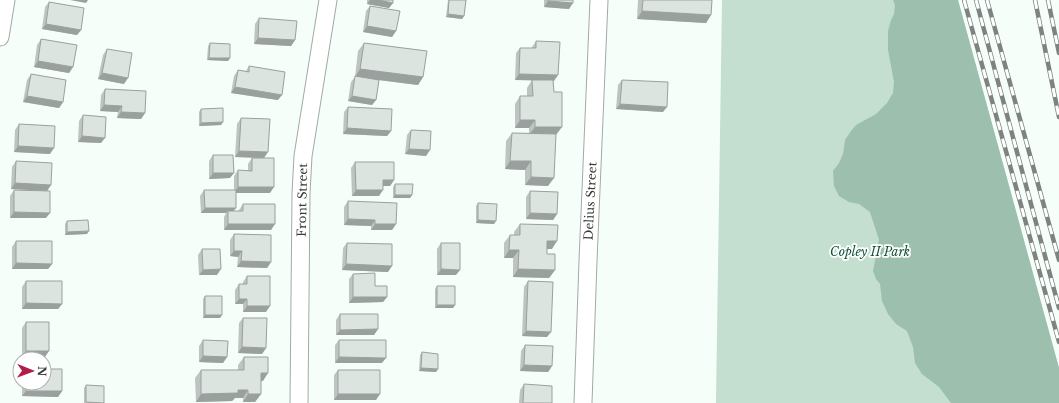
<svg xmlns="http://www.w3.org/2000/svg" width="1059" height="403" font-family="'Libre Baskerville',serif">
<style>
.green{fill:#c4ded0}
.forest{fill:#9cc0ad}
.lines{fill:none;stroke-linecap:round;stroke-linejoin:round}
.street-casing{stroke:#a2aaa6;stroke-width:19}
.street{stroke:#fff;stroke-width:17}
.rail-casing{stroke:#7d8380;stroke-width:4.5}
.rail{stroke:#fff;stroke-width:3;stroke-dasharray:9;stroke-linecap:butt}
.wall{fill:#bdc4c1}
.shaded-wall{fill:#9aa09d}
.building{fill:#dce4e0;stroke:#9aa09d}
.labels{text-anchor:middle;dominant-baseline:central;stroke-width:3.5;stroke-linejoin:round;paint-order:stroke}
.street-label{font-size:12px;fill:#383c3a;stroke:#fff}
.park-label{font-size:12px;font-style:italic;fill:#115138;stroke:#fff}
</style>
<rect width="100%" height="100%" fill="#f5fef9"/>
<path class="green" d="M722 0H958L1059 368V403H716Z"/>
<path class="forest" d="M893 0H958L1059 368V403H951L939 387 922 374 915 363 913 347 907 331 896 324 888 314 882 301 880 284 876 279 873 271 879 240 870 212 859 204 849 202 839 196 834 186 833 171 839 163 843 154 845 140 851 131 856 125 876 114 887 103 893 93 894 82 888 50V31L891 20 894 14 895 5Z"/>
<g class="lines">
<g class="street-casing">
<path id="street" d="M0 37 6 0
M299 403 301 194 303 156 328 0
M583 403 588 261 599 0"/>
</g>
<use href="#street" class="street"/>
<g class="rail-casing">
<path id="rail" d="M964 0 1059 342
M976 0 1059 308
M987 0 1059 260
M1035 0 1059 117
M1048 0 1059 53"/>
</g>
<use href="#rail" class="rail"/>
</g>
<path class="wall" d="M367 0H393V3L389 8 367 4Z
M448 0H466L464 16 462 19 446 17Z
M544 0H573L569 9 544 7Z
M638 0H712L711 15 706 23 637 19Z
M49 2 81 30 77 35 42 29 45 7Z
M370 6 396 31 392 37 363 32 366 11Z
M259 18 295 40 291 46 254 44 255 24Z
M41 39 73 67 69 73 34 67 37 45Z
M536 41 554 81H553L554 92 556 135 548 186 525 185V170L505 169 506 141 512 133H529V128H515V104L520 96H527V88L532 80H515L516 53 520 48H532V47Z
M210 43 230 58 228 61 207 60 208 46Z
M364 43 423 77 418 85 379 80 376 100 372 105 348 101 351 82 355 77 358 51Z
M107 49 124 84 98 79 103 55Z
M249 66 278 100 231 93 234 76 238 70 246 71Z
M31 74 63 102 59 108 23 102 27 80Z
M622 80 663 112 616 109 618 85Z
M105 89 145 113 141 119 117 118 118 112 100 111 101 95Z
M348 107 391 131 387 136 343 134 344 112Z
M201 109 223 122 221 125 199 126V112Z
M83 115 101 143 78 142 79 121Z
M241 118 264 158 235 157 237 124Z
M19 124 50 154 14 152 15 130Z
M411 130 426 156 405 154 407 135Z
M213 155 230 178 209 179V161Z
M252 158 270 193H236L233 211H239V210L243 204 271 230H224V217L226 213H201L200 196 204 190H234V176L238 170H248V164Z
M16 161 51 185 47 190 46 218H10V196L14 190H45L11 189 12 167Z
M355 162 394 180 390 186H383L379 196H352L351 168Z
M395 184 412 195 410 198H393V187Z
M530 191 557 214 553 220 526 219V197Z
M348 201 396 224 392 230H371V226L344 225V207Z
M478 203 494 224 476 223V206Z
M67 221 87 234 65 235V224Z
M520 224 552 249H547V254L555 270 549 278 513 277V258H504V243L510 235H514V232Z
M234 234 271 262 267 268 237 267 238 257 230 256V240Z
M16 241 52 264 48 269H12V247Z
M347 243 388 272 342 270 343 248Z
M441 243 456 275H437V249Z
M202 249 217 275H199L198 255Z
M353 274 375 286 387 297 383 302 349 303V279Z
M247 276 266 312H243V304H235V290L239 284H243V282Z
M26 281 62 304 58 309H22V287Z
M528 281 547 337 522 336 524 287Z
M437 286 455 305 453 308H435V289Z
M205 296 220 318H203V299Z
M340 314 378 329 374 335H336V320Z
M243 318 266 348 262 354 238 353 239 323Z
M26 322 45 357H22V328Z
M203 340 227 357 223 363 199 362V346Z
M339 340 382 363H335V345Z
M525 345 552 366 548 372 520 371 521 351Z
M422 352 438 369 436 372 419 371 420 355Z
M244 357 263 381H261V394L255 402H243V398H235L232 401 196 402 195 378 201 370H238V365Z
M338 370 376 400H334V375Z
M22 383H44L62 391 58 397 22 396Z
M524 384 552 403H519L520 390Z
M86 385 103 403H84V388Z"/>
<path class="shaded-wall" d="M70 0H88L86 3Z
M370 0H378L393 3 389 8 367 4Z
M548 1 573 3 569 9 544 7Z
M642 11 711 15 706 23 637 19Z
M448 14 464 16 462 19 446 17Z
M46 24 81 30 77 35 42 29Z
M367 26 396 31 392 37 363 32Z
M258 38 295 40 291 46 254 44Z
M209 58H230L228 61 207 60Z
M38 61 73 67 69 73 34 67Z
M360 69 423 77 418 85 355 77Z
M102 73 128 78 124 84 98 79Z
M519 74 558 75 554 81 515 80Z
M235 87 282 95 278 100 231 93Z
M27 96 63 102 59 108 23 102Z
M352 96 376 100 372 105 348 101Z
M620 104 667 107 663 112 616 109Z
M104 105 122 106 118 112 100 111Z
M121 112 145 113 141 119 117 118Z
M520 120H535L529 128H515Z
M223 122 221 125 199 126 201 123Z
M535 127H562L556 135H529Z
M347 128 391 131 387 136 343 134Z
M82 136 105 138 101 143 78 142Z
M18 146 54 148 50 154 14 152Z
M409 149 430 150 426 156 405 154Z
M239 151 268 152 264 158 235 157Z
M510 161H531L525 170 505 169Z
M213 173H234L230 178 209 179Z
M531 177 554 178 548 186 525 185Z
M383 180H394L390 186H379Z
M15 183 51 185 47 191 11 189Z
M238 187H274L270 193H234Z
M356 190H383L379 196H352Z
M395 195H412L410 198H393Z
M205 208H236L232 213 228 211 226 213H201Z
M14 212 50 213 46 218H10Z
M530 213 557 214 553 220 526 219Z
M348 219 375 220 371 226 344 225Z
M478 220 496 221 494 224 476 223Z
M228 224H275L271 230H224Z
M375 224H396L392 230H371Z
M89 231 87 234 65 235 67 232Z
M547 241H557L552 249H542Z
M509 250H519L513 258H504Z
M234 251H242L238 257 230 256Z
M241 261 271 262 267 268 237 267Z
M16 263 52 264 48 269H12Z
M346 264 392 266 388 272 342 270Z
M221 269 217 275H199L203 270Z
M441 269 460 270 456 275H437Z
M518 269 555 270 549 278 513 277Z
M353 297H387L383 302 349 303Z
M239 299H247L243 304H235Z
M26 303 62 304 58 309H22Z
M437 305H455L453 308H435Z
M247 306H270L266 312H243Z
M205 315H222L220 318H203Z
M378 329 374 335H336L340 330Z
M526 331 551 332 547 337 522 336Z
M242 347 266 348 262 354 238 353Z
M26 351H49L45 357H22Z
M203 356 227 357 223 363 199 362Z
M339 357 386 358 382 363H335Z
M524 365 552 366 548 372 520 371Z
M421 368 438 369 436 372 419 371Z
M261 373H268L263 381H255Z
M238 390H248L243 398H235L232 401 196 402 201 394Z
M26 391H62L58 397 22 396Z
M248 394H261L255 402H243Z
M338 394H380L376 400H334Z"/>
<path class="building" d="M378 0H393V3Z
M449 0H466L464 16 448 14Z
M548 0H573V3L548 1Z
M643 0H712L711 15 642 11Z
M49 2 84 8 81 30 46 24Z
M370 6 400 11 396 31 367 26Z
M259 18 297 21 295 40 258 38Z
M41 39 77 45 73 67 38 61Z
M536 41 560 42 558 75 519 74 520 48H536Z
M210 43 230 44V58H209Z
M364 43 427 51 423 77 360 69Z
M107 49 132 53 128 78 102 73Z
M249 66 285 72 282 95 235 87 238 70 249 72Z
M31 74 66 80 63 102 27 96Z
M355 76 379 80 376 100 352 96Z
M532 80H553L554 92H562V127H535V120H520V96H533Z
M622 80 668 82 667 107 620 104Z
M105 89 146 91 145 113 121 112 122 106 104 105Z
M348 107 392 109 391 131 347 128Z
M223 108V122L201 123V109Z
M83 115 106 117 105 138 82 136Z
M241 118 270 119 268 152 239 151Z
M19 124 55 126 54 148 18 146Z
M411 130 431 131 430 150 409 149Z
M512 133 556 134 554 178 531 177V161H510Z
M213 155H233L234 173H213Z
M252 158H274V187H238V170L252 171Z
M16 161 52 163 51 185 15 183Z
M355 162H394V180H383V190H356Z
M395 184H413L412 195H395Z
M14 190 50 191V213L14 212Z
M204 190H236V208H205Z
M530 191 558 192 557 214 530 213Z
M348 201 397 203 396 224H375V220L348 219Z
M478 203 497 204 496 221 478 220Z
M243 204H275V224H228V211H243Z
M88 220 89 231 67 232V221Z
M520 224 558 225 557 241H547V254H555V270L518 269 519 250H509L510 235H520Z
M234 234 271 235V262L241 261 242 251H234Z
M16 241H52V264L16 263Z
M347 243 392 244V266L346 264Z
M441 243H460V270L441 269Z
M202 249H220L221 269 203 270Z
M375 273V286H387V297H353V274Z
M247 276H270V306H247V299H239V284H247Z
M26 281H62V304L26 303Z
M528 281 553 282 551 332 526 331Z
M437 286H455V305H437Z
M205 296H222V315H205Z
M340 314H378V329L340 330Z
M243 318H267L266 348 242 347Z
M26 322H49V351H26Z
M203 340 228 341 227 357 203 356Z
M339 340H386V358L339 357Z
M525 345 553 346 552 366 524 365Z
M422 352 438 354V369L421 368Z
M244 357H268V373H261V394H248V390H238V393L201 394V370H244Z
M44 369H62V391H26V383H44Z
M338 370H380V394H338Z
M524 384 552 386V403H523Z
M86 385 104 386V403L86 402Z"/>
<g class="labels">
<g class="street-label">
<text transform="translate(302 200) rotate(-89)">Front Street</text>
<text transform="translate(590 201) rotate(-87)">Delius Street</text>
</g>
<g class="park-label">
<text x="870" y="251">Copley II Park</text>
</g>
</g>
<g transform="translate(32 371) rotate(91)"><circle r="19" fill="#ffffff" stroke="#afb1b0"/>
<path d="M0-3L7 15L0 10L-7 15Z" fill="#b01e45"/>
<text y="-6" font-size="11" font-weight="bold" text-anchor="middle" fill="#383c3a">N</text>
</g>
</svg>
